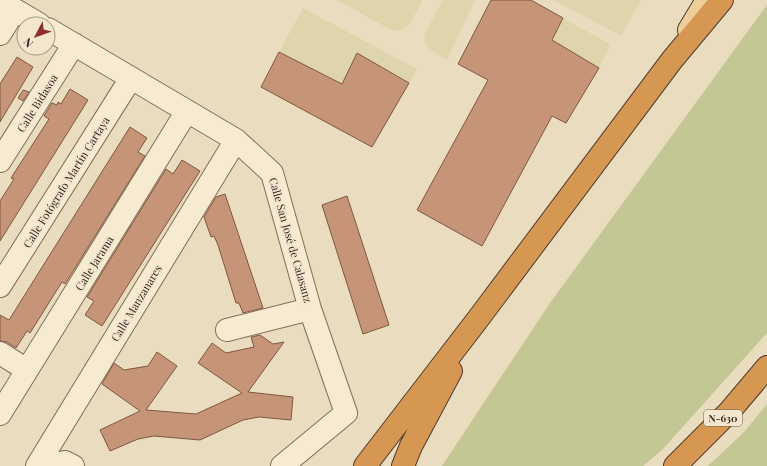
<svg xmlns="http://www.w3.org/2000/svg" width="767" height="466" font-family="'Playfair Display',serif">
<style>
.farmland{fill:#dfd5ad}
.green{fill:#c3c794}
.building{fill:#c69577;stroke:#7f5740}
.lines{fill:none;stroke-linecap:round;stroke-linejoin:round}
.street-casing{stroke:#826d59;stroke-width:24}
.primary-casing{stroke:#4f3c2d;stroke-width:24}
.highway-casing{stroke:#4f3c2d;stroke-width:24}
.street{stroke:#f6ead1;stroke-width:22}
.primary{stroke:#eccf98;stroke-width:22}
.highway{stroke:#d69753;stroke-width:22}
.labels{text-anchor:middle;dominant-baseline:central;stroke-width:4;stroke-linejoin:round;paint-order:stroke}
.shield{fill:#f2e6ce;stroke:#6c6051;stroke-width:1}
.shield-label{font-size:10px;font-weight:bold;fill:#32261c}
.street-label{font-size:11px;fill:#32261c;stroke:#f2e6ce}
</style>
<rect width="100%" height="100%" fill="#eadcbf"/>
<path class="farmland" d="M337 0H423L409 25 402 30 396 31 391 30Z
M443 0H475L447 60 427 47 424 41 425 33Z
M553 0H641L621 36Z
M303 8 417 69 409 83 357 54 342 84 279 52Z
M563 18 610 44 607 52 599 68 552 40Z"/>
<path class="green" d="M767 5V333L663 449 643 466H442L550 303Z
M767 404V466H708L744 432Z"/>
<path class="building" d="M491 0H531L563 18 552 40 599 68 566 123 552 116 482 246 417 210 488 80 458 64Z
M279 52 342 84 357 53 409 83 372 147 261 87Z
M17 57 33 67 0 122V84Z
M70 89 88 100 0 241V201L14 179 11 178 49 119 44 116 52 103 57 105 58 102 61 104Z
M23 90 29 92 23 101 18 98Z
M130 127 147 138 138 152 145 156 65 284 62 282 30 333 27 331 16 348 7 342 0 341V315L9 320Z
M182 160 200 171 102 326 85 315 94 301 87 297 166 169 173 174Z
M225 194 263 308 243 313 239 303H236L218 245 214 236 211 237 204 217 216 197Z
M347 196 389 325 363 334 322 205Z
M260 335 273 344 284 342 248 392 293 397 291 420 259 417 243 420 200 440 154 436 138 439 110 451 100 430 140 411 102 384 114 363 124 370 148 366 157 352 177 366 146 410 196 414 242 393 198 363 212 343 226 353 254 347 251 337Z"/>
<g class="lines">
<g class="street-casing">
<path id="street" d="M0 1 39 24
M48 29 236 140 272 173 310 309 346 413 282 466
M0 34 15 10
M0 161 74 44
M0 286 131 78
M227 330 310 309
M0 353 27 370
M0 414 187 111
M37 466 236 140
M48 466 65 462 73 466"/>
</g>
<g class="primary-casing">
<path id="primary" d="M689 30 707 0"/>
</g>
<g class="highway-casing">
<path id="highway" d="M365 466 478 319 672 60 722 0
M403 466 411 446 451 371
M675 466 729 412 767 367"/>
</g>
<use href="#street" class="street"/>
<use href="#primary" class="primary"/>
<use href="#highway" class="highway"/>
</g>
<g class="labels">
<rect class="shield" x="704" y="410" width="38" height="16" rx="3"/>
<g class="shield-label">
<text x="723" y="418">N-630</text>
</g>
<g class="street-label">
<text transform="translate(37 103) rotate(-58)">Calle Bidasoa</text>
<text transform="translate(66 182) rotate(-58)">Calle Fotógrafo Martín Cartaya</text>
<text transform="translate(291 240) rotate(74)">Calle San José de Calasanz</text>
<text transform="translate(94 263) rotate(-58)">Calle Jarama</text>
<text transform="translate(136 303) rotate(-59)">Calle Manzanares</text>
</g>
</g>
<g transform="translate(36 36) rotate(229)"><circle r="19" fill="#f2e6ce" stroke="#a59987"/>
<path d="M0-3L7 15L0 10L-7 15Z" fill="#8d2c31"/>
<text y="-6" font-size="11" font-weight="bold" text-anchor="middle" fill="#32261c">N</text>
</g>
</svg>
